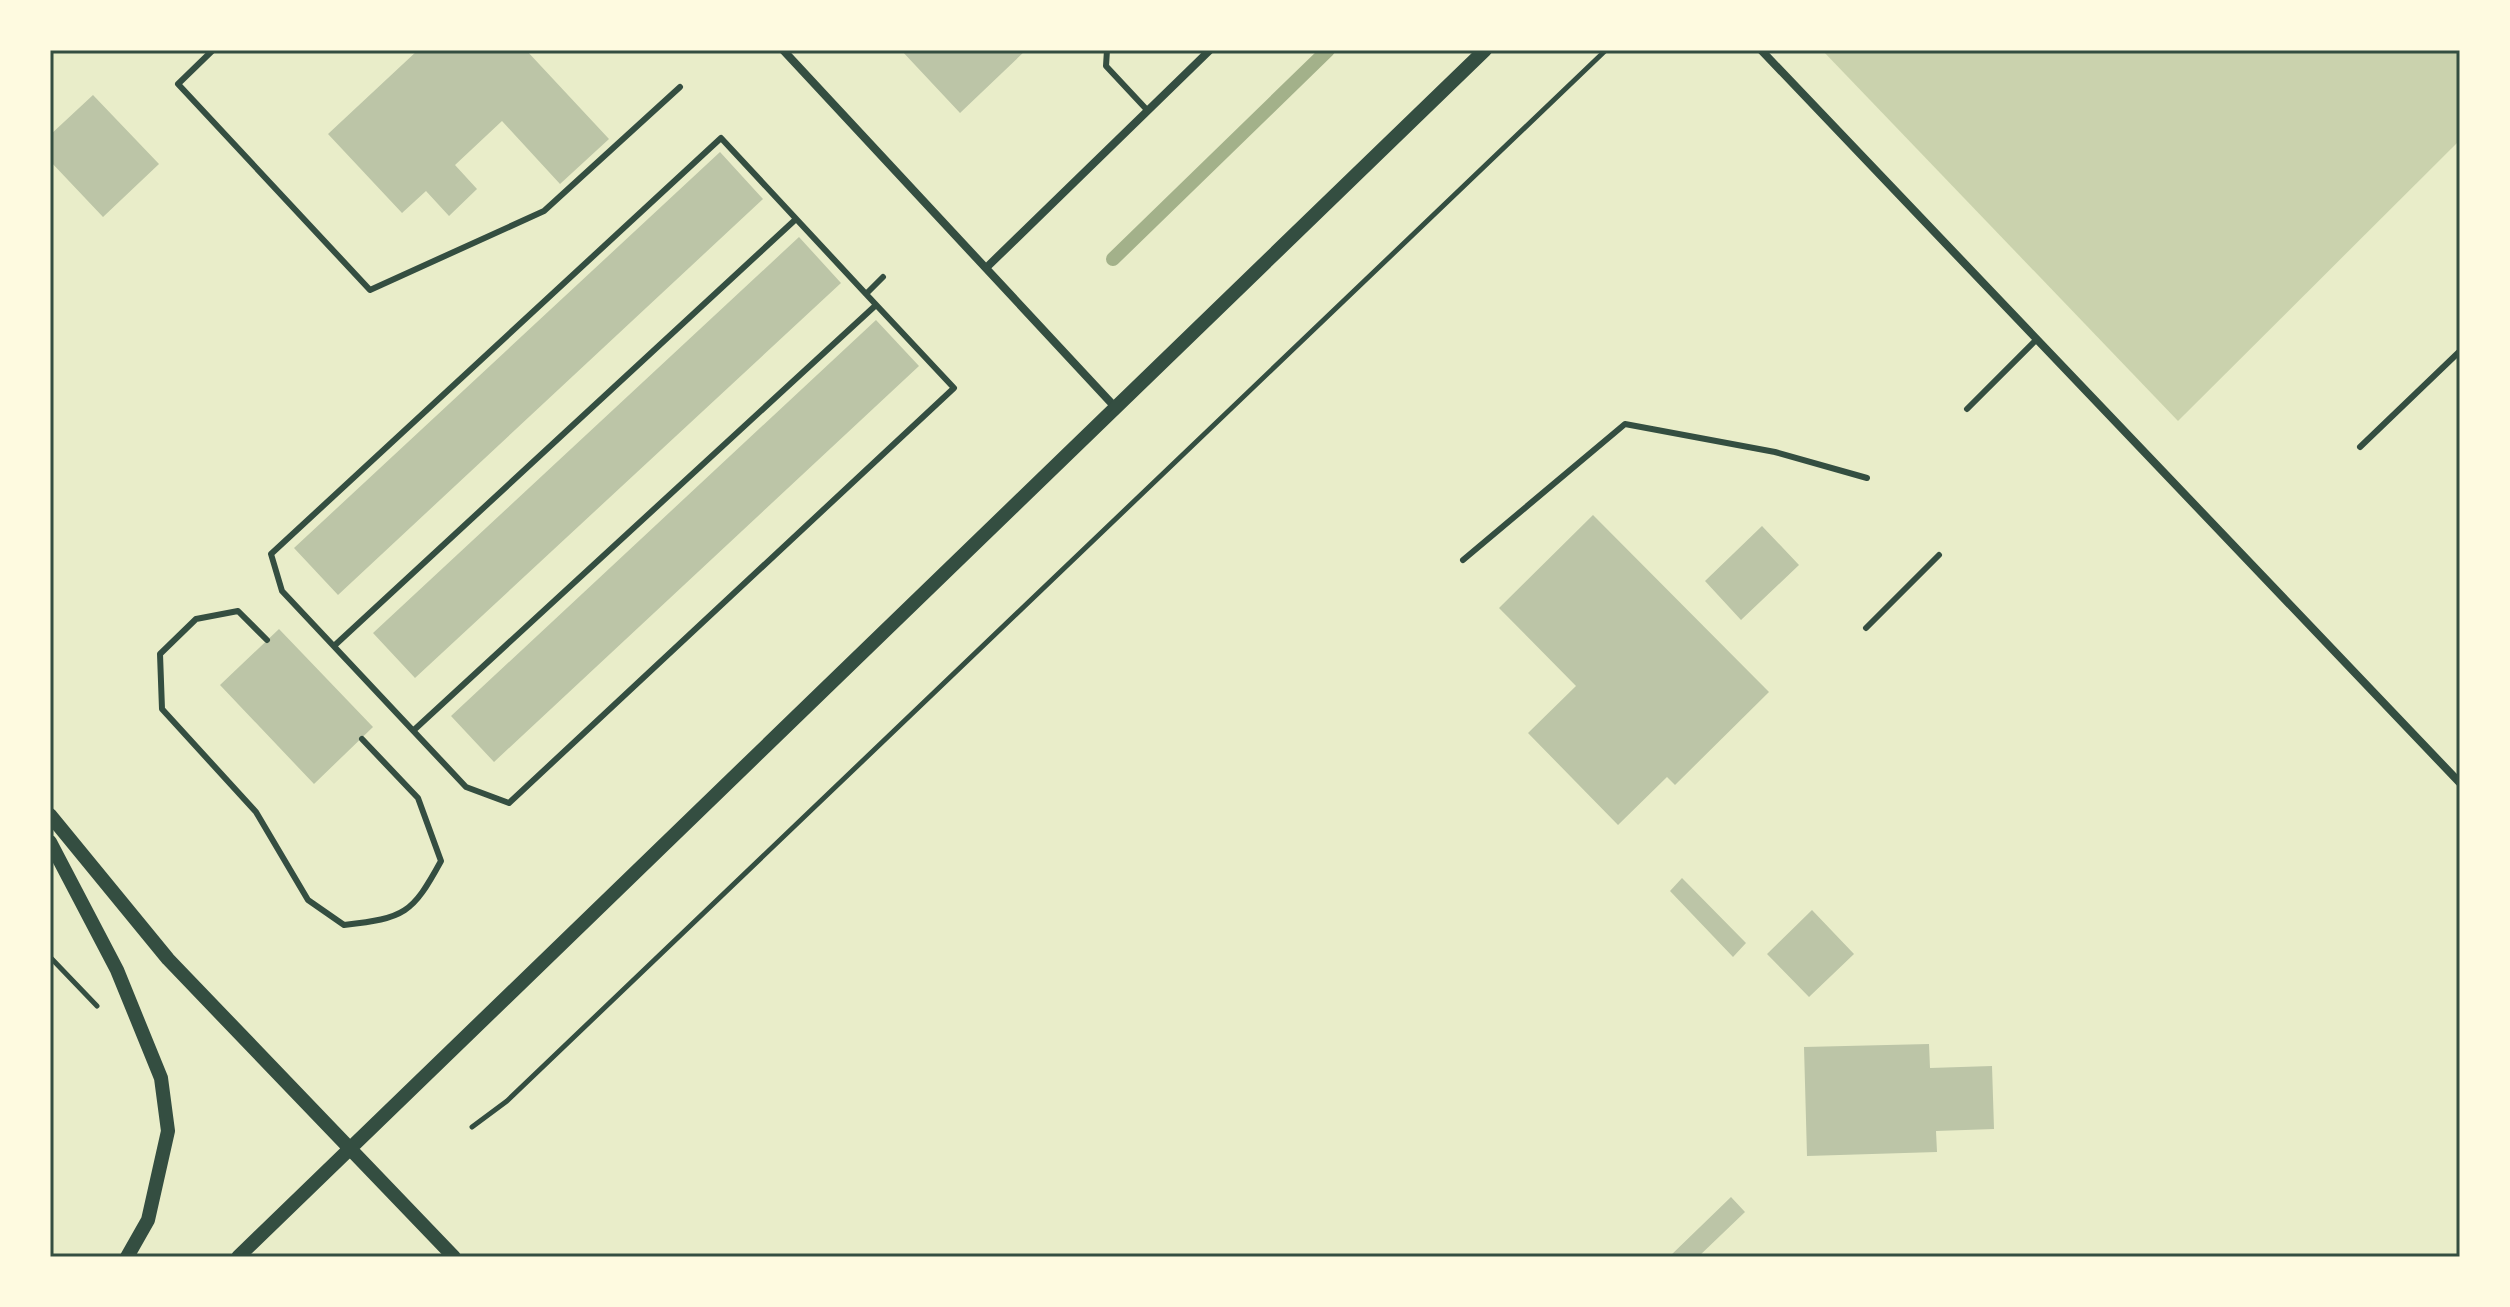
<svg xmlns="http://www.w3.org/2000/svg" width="2510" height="1307" font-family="'Asap Condensed',sans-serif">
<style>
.green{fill:#cad2ad}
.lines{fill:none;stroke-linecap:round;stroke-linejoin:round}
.stream{stroke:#a3b18a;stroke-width:14}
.building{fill:#bcc5a7}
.path{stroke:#344e41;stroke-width:5}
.service{stroke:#344e41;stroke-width:6}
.minor{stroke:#344e41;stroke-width:8}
.tertiary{stroke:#344e41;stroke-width:14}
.neatline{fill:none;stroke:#344e41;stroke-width:3}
</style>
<rect width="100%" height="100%" fill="#e9edc9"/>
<path class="green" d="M1822 50H2460V140L2178 421Z"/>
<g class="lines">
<path class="stream" d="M1113 259 1328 50"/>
</g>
<path class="building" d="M418 50H526L609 139 560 184 502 121 455 165 477 189 449 216 426 191 402 213 328 134Z
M901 50H1026L960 113Z
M93 95 159 164 103 217 50 161V135Z
M720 152 763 199 338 595 294 548Z
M799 237 841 283 415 678 373 633Z
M876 320 919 366 494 762 451 716Z
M1593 515 1769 692 1675 785 1667 777 1618 825 1528 733 1576 686 1499 608Z
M1762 526 1799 565 1741 620 1705 581Z
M279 629 373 727 314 784 220 685Z
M1682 878 1746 943 1733 957 1670 891Z
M1812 910 1854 954 1809 997 1767 954Z
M1929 1044 1930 1068 1992 1066 1994 1129 1936 1131 1937 1152 1807 1156 1804 1047Z
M1731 1197 1745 1212 1698 1257H1669Z"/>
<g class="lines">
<path class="path" d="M50 957 97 1006
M472 1127 507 1101 1606 50"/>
<path class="service" d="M213 50 178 84 370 290 544 211 680 87
M1107 50 1106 66 1148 111
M866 294 954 388 509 803 466 787 282 591 271 554 721 138 866 294 883 277
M1967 409 2037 339
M2360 447 2460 351
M1463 560 1625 424 1775 452 1867 478
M1866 628 1939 555
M267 640 238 611 196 619 160 654 162 709 256 812 308 900 344 925C405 918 412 914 441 861L418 798 362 739
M334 646 796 219
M414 730 876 305"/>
<path class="minor" d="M783 50 1115 407
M1761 50 2460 783
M986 268 1210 50"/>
<path class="tertiary" d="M50 815 168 959 454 1257
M50 842 117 970 161 1078 168 1131 148 1220 127 1257
M238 1257 1485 50"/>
</g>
<rect width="2510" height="1307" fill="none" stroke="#fefae0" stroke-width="104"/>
<rect x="52" y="52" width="2406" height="1203" class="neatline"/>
</svg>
